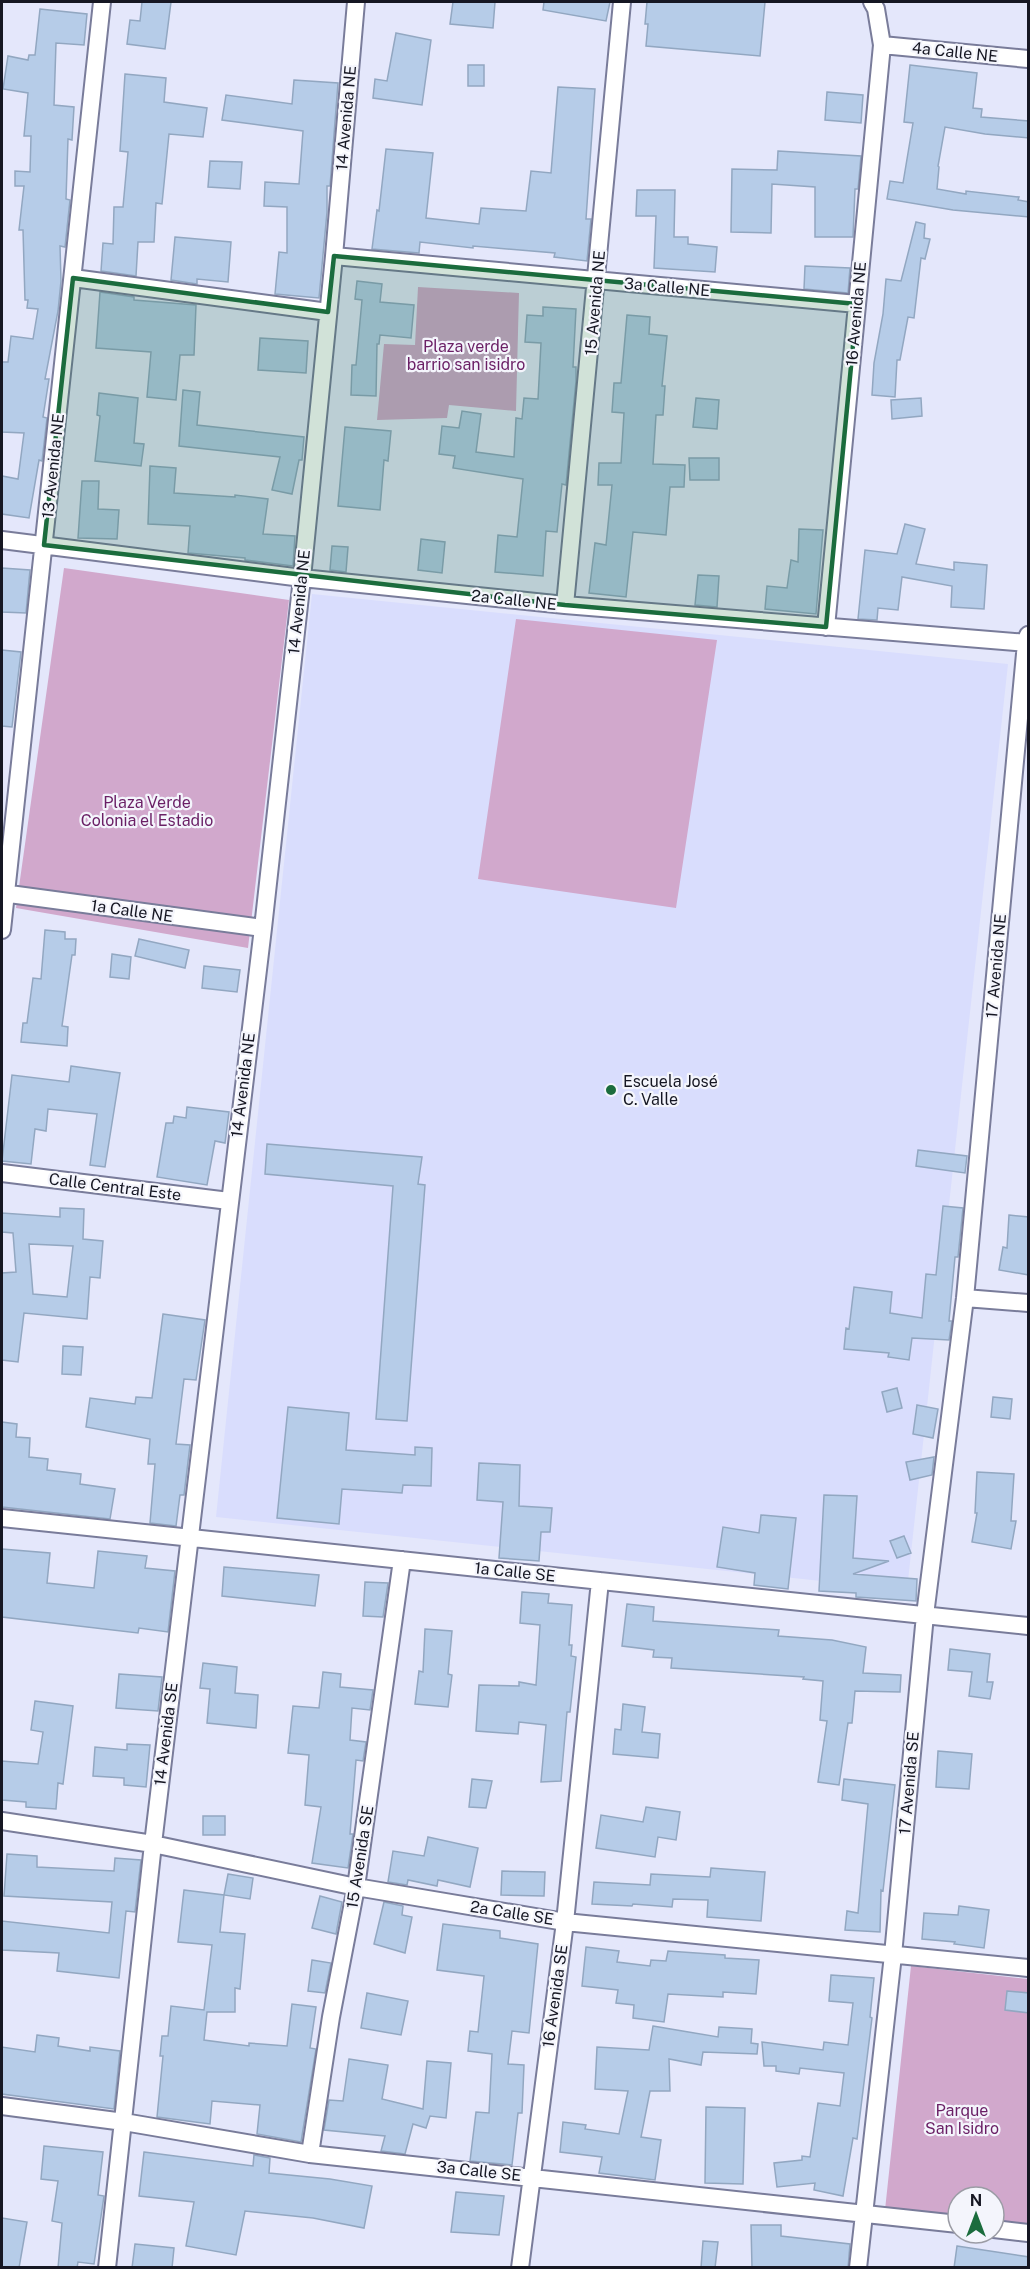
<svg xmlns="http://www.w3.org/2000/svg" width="1030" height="2269" font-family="'Public Sans',sans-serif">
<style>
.built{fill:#d9ddfd}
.green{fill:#d1a8cc}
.building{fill:#b6cce8;stroke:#92a7c1;stroke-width:1.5;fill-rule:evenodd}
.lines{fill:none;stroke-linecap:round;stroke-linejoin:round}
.minor-casing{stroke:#797c9a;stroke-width:20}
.minor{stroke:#fff;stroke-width:16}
.marked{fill:#1b6c3d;fill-opacity:0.2;stroke:#1b6c3d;stroke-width:4.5;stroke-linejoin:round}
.poi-dot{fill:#1b6c3d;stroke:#f4f5fc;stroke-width:2}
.labels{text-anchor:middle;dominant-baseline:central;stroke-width:4.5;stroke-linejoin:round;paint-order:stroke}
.street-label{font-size:16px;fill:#161723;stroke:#f4f5fc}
.park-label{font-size:16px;fill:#6a1f65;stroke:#f4f5fc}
.poi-label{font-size:16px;fill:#161723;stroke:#f4f5fc;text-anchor:start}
</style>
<rect width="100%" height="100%" fill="#e4e7fb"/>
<path class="built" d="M312 594 1008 664 907 1590 216 1517Z"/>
<path class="green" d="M418 287 519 293 516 411 449 405 447 418 377 420 384 344 415 345Z
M64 568 289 600 248 948 16 908Z
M516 619 717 640 676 908 478 879Z
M911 1966 1028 1979V2226L994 2222V2197H958V2218L885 2210Z"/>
<path class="building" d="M142 2H171L165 49 127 44 130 20 140 21Z
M453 2H495L493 28 450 24Z
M544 2H610L606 21 543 10Z
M647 2H765L760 56 646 46 648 24H645Z
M40 9 87 14 84 45 56 43 54 105 74 107 72 140 68 139 66 199 70 200 65 247 60 246 61 281 58 311 45 379H49L43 417 47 418 42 461 39 460 29 518 2 514V476L18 479 24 433 2 432V362H8L11 336 33 339 38 309 27 308 28 300H25L23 230H19L24 186H15V171L30 172 31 136H24L28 93 3 89 8 56 28 60 29 55H35Z
M396 33 431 40 422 105 373 98 375 79 387 81Z
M468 65H484V86H468Z
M910 65 977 73 973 108 982 109 981 117 1029 121V138L985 134 945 127 938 166 939 167 937 189 966 194V191L1019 197 1018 200 1029 202V217L953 210 887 199 890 181 903 183 913 123 904 122Z
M125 74 166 78 164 102 207 108 203 137 169 134 162 204 156 203 154 242H138L136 276 101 271 103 243 113 244 114 207H123L128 152 120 151Z
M294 80 338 83 330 186H327V212L319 298 275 294 279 252 287 253V207L264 206 265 182 299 184 303 131 222 120 226 95 292 104Z
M558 87 595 89 586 219H591L587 261 554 257 555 253 473 246V248L420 242 419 253 372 249 377 210 379 211 386 149 433 153 426 218 479 224 481 208 526 211 531 171 551 173Z
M827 92 863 95 861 123 825 120Z
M778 151 861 156 858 189H855L853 237H815V187L772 184 771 233 731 232 732 169 777 170Z
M210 161 242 162 240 189 208 187Z
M637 190H675L674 237H688V244L717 247 715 272 654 268 656 216H636Z
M916 222 925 224 924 238 930 239 925 259 921 258 914 318 908 317 900 360H897L895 397 872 395 874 363 883 314 886 279 901 281Z
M175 237 231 242 228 282 197 279V284L171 280Z
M805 266 850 268 848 293 804 289Z
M357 281 382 284 380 302 414 305 411 338 380 335 379 344H377L376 396 351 395 352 365H356L362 300 355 299Z
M100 292 134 297V300L196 305 194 355H180L176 400 147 397 151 352 96 348Z
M543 307 576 309 573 367H576V381L566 485 562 484 557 532 546 531 543 576 495 572 498 535 517 537 523 479 453 468 455 456 439 454 442 426 459 428 462 411 481 414 476 452 514 457 516 418 522 419 524 398 538 399 541 343 525 342 527 315 543 316Z
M627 315 650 317 649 334 667 336 662 386H665L663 415H656L653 464 685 465 684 487H670L666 535 633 532 626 597 589 593 595 543 606 545 612 485H598L599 463H621L624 413 612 412 614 383H621Z
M260 338 308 341 306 373 258 370Z
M183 390 200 392 197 425 304 437 302 460H299L292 494 272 490 280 457 179 446Z
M99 393 138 398 134 443 144 444 141 466 95 461 100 416 97 415Z
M696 398 719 400 717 429 693 427Z
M921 398 922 416 892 419 891 400Z
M345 427 391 431 388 461 384 460 380 510 338 506Z
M689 458H719V480H690Z
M150 466 176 468 174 493 235 497V495L268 499 263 534 295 536 293 566 245 560V558L188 553 190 526 148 524Z
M82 481H99L98 509 119 510 117 539 78 538Z
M905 524 925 529 916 564 954 570V562L987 565 984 609 951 607 952 586 902 577 898 610 878 608 877 620 858 619 865 550 897 554Z
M799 529 823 530 816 614 765 609 767 586 787 588 791 560 798 562Z
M421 539 445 542 442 573 418 570Z
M332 546 348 547 346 572 330 570Z
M2 568 30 570 26 613 2 612Z
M698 575 719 576 717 607 695 605Z
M2 650 21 652 12 727 2 726Z
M45 930 65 932V939H76L75 955H72L62 1026 68 1027 67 1046 21 1042 23 1023H27L33 978 41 979Z
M139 939 189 950 185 968 135 956Z
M112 954 131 957 129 979 110 977Z
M204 966 240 970 237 992 202 988Z
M71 1066 120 1073 105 1167 90 1165 97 1114 48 1109 46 1131 35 1129 31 1164 2 1161 12 1075 69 1082Z
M187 1107 229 1112 225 1143 215 1141 207 1185 157 1177 166 1123H173L174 1116 186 1118Z
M267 1144 422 1157 418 1184 425 1185 407 1421 376 1419 393 1186 265 1174Z
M918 1150 967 1156 965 1173 916 1166Z
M943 1206 963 1208 958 1257H955L949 1321H952L949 1340 912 1338 909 1360 888 1357 889 1353 844 1349 846 1328 849 1329 854 1287 892 1292 890 1313 922 1318 926 1274 936 1275Z
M60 1208 84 1209 83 1239 103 1241 100 1278 90 1277 87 1319 24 1313 18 1362 2 1360V1273L16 1272 13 1233 2 1232V1213L60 1217ZM29 1244 73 1246 67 1297 33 1294Z
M1009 1215 1029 1217V1275L999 1270 1003 1247 1007 1248Z
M163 1314 205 1320 196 1380 184 1379 176 1444 190 1445 184 1495H180L176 1526 150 1523 155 1464H148L150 1439 86 1427 90 1398 135 1404 136 1397 152 1398Z
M63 1346 83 1347 81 1375 62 1374Z
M897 1388 902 1408 887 1412 882 1392Z
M993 1397 1012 1399 1010 1419 991 1417Z
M917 1405 938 1409 933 1438 913 1434Z
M288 1407 349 1413 346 1450 415 1455V1447L432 1448 431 1486 403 1485 402 1493 342 1489 339 1524 277 1518Z
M2 1422 17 1424 16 1437 30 1438 29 1457 48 1459 47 1470 81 1474 80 1484 115 1489 110 1519 2 1507Z
M934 1457 932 1475 910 1480 906 1462Z
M479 1463 520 1465 519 1506 552 1508 550 1532H541L539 1561 499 1558 503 1502 477 1500Z
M977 1472 1014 1474 1011 1521H1016L1011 1549 972 1542 977 1513H975Z
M824 1495 857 1496 853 1558 889 1561 853 1574 917 1579 916 1601 856 1597V1593L819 1591Z
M761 1515 796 1518 788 1589 754 1585 755 1573 717 1567 723 1527 759 1533Z
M904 1536 911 1553 897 1558 890 1541Z
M2 1549 50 1553 47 1583 94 1588 98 1551 147 1556 145 1568 175 1571 168 1632 139 1628 138 1633 2 1617Z
M224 1567 319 1575 315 1606 222 1596Z
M365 1582 388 1583 383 1617 363 1616Z
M522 1592 549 1594 548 1603 572 1605 569 1645H572L571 1656 576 1657 570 1712H567L561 1781 541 1782 546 1725 519 1722 518 1734 476 1731 479 1685 519 1686V1682L536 1685 540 1625 520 1623Z
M627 1604 654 1607 653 1621 779 1630 778 1636 832 1640 866 1647 863 1673 901 1675 900 1692 855 1691 852 1723H848L839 1785 818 1782 827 1721 820 1720 823 1681 803 1679 804 1677 671 1668 672 1658 653 1657 654 1650 622 1646Z
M425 1629 452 1631 448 1674 452 1675 448 1707 415 1704 419 1671 423 1672Z
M950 1649 990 1654 987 1682H993L990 1699 969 1696 972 1672 948 1670Z
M203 1663 237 1667 235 1693 258 1695 256 1728 207 1723 210 1689 200 1688Z
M323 1672 341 1674 340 1687 373 1690 370 1710 352 1708 350 1740 366 1742 363 1761 356 1760 350 1834H353L348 1868 312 1863 321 1807 305 1805 309 1755 288 1753 293 1706 319 1708Z
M119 1674 162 1677 158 1711 116 1708Z
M35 1701 73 1706 63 1784 58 1783 56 1809 26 1807V1802L2 1800V1761L38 1764 43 1732 31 1730Z
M623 1704 645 1707 642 1732 660 1734 658 1758 613 1754 615 1729 621 1730Z
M127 1744 150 1745 146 1787 124 1785V1778L93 1776 95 1747 127 1750Z
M938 1751 972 1754 969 1789 936 1787Z
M472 1779 492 1781 486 1808 469 1807Z
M844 1779 895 1785 883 1891 881 1890 880 1932 845 1930 847 1911 858 1913 868 1804 842 1800Z
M646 1807 680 1812 676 1840 658 1837 655 1857 596 1848 601 1815 643 1822Z
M203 1816H225V1835H203Z
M428 1837 478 1848 470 1887 438 1880 437 1886 408 1880 407 1885 388 1882 393 1851 424 1856Z
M7 1854 37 1856V1867L114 1871 115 1858 141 1860 135 1912 126 1911 119 1978 57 1971 59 1953 2 1950V1921L109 1933 112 1902 4 1896Z
M711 1868 765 1872 761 1921 707 1917 708 1900 673 1899 672 1907 633 1904 632 1906 592 1904 594 1882 650 1885 651 1874 710 1877Z
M502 1871 545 1872 544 1896 501 1895Z
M228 1874 253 1878 250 1899 224 1895Z
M184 1890 224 1895 220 1932 245 1934 240 1989 235 1988V2012H207L204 2040 249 2046V2043L287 2046 292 2004 316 2007 310 2048 316 2049 301 2142 257 2134 260 2105 212 2101 210 2124 157 2117 163 2056H160L162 2036H168L171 2006 204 2010 212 1945 178 1942Z
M320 1896 342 1902 336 1934 312 1928Z
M384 1902 403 1906 402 1915 412 1917 405 1953 374 1944Z
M959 1906 989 1910 984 1948 954 1944 955 1942 922 1939 924 1913 958 1915Z
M443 1924 500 1931V1938L538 1944 529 2033 512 2031 508 2064 524 2065 522 2113H518L512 2165 470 2161 476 2112 489 2113 492 2054 468 2051 470 2031 478 2032 484 1976 437 1970Z
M586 1947 619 1951 617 1962 650 1966 651 1960 666 1961 668 1951 725 1955V1958L759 1960 756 1994 723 1992V1997L668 1994 664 2022 633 2018 634 2005 616 2003 618 1990 582 1986Z
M312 1960 331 1963 325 1993 308 1991Z
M831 1975 874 1978 870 2017 872 2018 857 2139 853 2138 843 2196 814 2190 815 2183 777 2187 774 2163 802 2160V2156L810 2157 818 2103 840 2106 844 2073 800 2068 799 2074 776 2071V2066H764L762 2042 823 2050 824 2042 848 2045 853 2003 829 2001Z
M1007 1991 1029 1993V2013L1005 2010Z
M367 1993 408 2001 401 2035 361 2028Z
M653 2026 718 2037 719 2027 752 2029 751 2043 758 2044 757 2054 703 2052 701 2065 669 2059 670 2091H650L641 2137 661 2140 655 2180 599 2173 602 2157 560 2152 563 2122 586 2125 585 2129 619 2134 628 2091 595 2089 597 2047 649 2050Z
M37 2035 59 2038 58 2046 90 2051V2047L120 2051 114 2109 2 2094V2047L35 2052Z
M349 2059 388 2065 382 2099 423 2109 427 2061 451 2063 446 2118 430 2116 426 2128 413 2124 405 2154 381 2151 385 2136 324 2130 329 2100 343 2101Z
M706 2107 745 2108 743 2184 705 2183Z
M44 2146 103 2152 98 2195 104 2196 94 2264 78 2262 77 2268H58L62 2223 52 2221 58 2181 41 2179Z
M144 2152 253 2166 254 2155 270 2158 269 2173 330 2179 372 2186 364 2228 313 2218 245 2211 236 2255 186 2246 194 2202 139 2196Z
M456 2192 504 2196 499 2235 451 2232Z
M2 2218 27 2222 19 2268H2Z
M751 2225H781V2236L850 2244 848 2268H752Z
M703 2241 718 2242 715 2268H701Z
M135 2244 174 2248 172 2268H132Z
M957 2246 1029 2257V2268H954Z"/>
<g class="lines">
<g class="minor-casing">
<path id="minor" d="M882 45 1028 59
M334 256 857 304
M73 278 328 312
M2 540 302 578 565 605 1028 643
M565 605 622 2
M826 627 882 45 876 9 872 2
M2 893 263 928
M2 930 102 2
M2 1173 229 1201
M965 1298 1028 1303
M2 1518 1028 1626
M2 1821 153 1844 356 1887 565 1922 1028 1968
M2 2106 124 2122 310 2154 958 2224
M310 2154 331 2017 356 1887 402 1560
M994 2229 1028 2233
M107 2268 153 1844 263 928 302 578 334 256 356 2
M520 2268 565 1922 600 1581
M858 2268 893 1955 925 1615 965 1298 1026 643 1028 635"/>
</g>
<use href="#minor" class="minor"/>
</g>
<path class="marked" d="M334 256 857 304 826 627 565 605 44 545 73 278 328 312Z"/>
<circle class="poi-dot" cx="611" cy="1090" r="6"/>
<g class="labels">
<g class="street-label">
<text transform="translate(955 52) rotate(6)">4a Calle NE</text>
<text transform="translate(346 118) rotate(-85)">14 Avenida NE</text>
<text transform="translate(667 287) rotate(5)">3a Calle NE</text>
<text transform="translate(595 303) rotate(-85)">15 Avenida NE</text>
<text transform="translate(856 314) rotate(-85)">16 Avenida NE</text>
<text transform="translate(53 466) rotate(-84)">13 Avenida NE</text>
<text transform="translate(514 600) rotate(6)">2a Calle NE</text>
<text transform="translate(299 602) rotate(-84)">14 Avenida NE</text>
<text transform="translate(132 911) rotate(8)">1a Calle NE</text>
<text transform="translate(996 966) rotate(-85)">17 Avenida NE</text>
<text transform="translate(243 1085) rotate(-83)">14 Avenida NE</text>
<text transform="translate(115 1187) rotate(7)">Calle Central Este</text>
<text transform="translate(515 1572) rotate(6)">1a Calle SE</text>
<text transform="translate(166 1734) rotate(-83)">14 Avenida SE</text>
<text transform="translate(909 1783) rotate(-85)">17 Avenida SE</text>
<text transform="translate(360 1857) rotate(-81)">15 Avenida SE</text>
<text transform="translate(512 1913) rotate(9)">2a Calle SE</text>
<text transform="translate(555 1996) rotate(-82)">16 Avenida SE</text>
<text transform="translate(479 2171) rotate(6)">3a Calle SE</text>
</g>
<g class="park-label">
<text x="466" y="346">Plaza verde<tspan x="466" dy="18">barrio san isidro</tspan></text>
<text x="147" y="802">Plaza Verde<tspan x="147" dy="18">Colonia el Estadio</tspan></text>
<text x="962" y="2110">Parque<tspan x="962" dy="18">San Isidro</tspan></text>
</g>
<g class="poi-label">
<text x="623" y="1081">Escuela José<tspan x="623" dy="18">C. Valle</tspan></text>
</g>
</g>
<rect width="1030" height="2269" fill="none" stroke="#161723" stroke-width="6"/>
<g transform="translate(976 2215)"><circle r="28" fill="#f4f5fc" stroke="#9b9ca5" stroke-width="1.5"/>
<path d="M0-4.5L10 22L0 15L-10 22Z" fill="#1b6c3d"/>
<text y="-9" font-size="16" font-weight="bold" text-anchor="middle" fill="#161723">N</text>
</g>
</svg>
